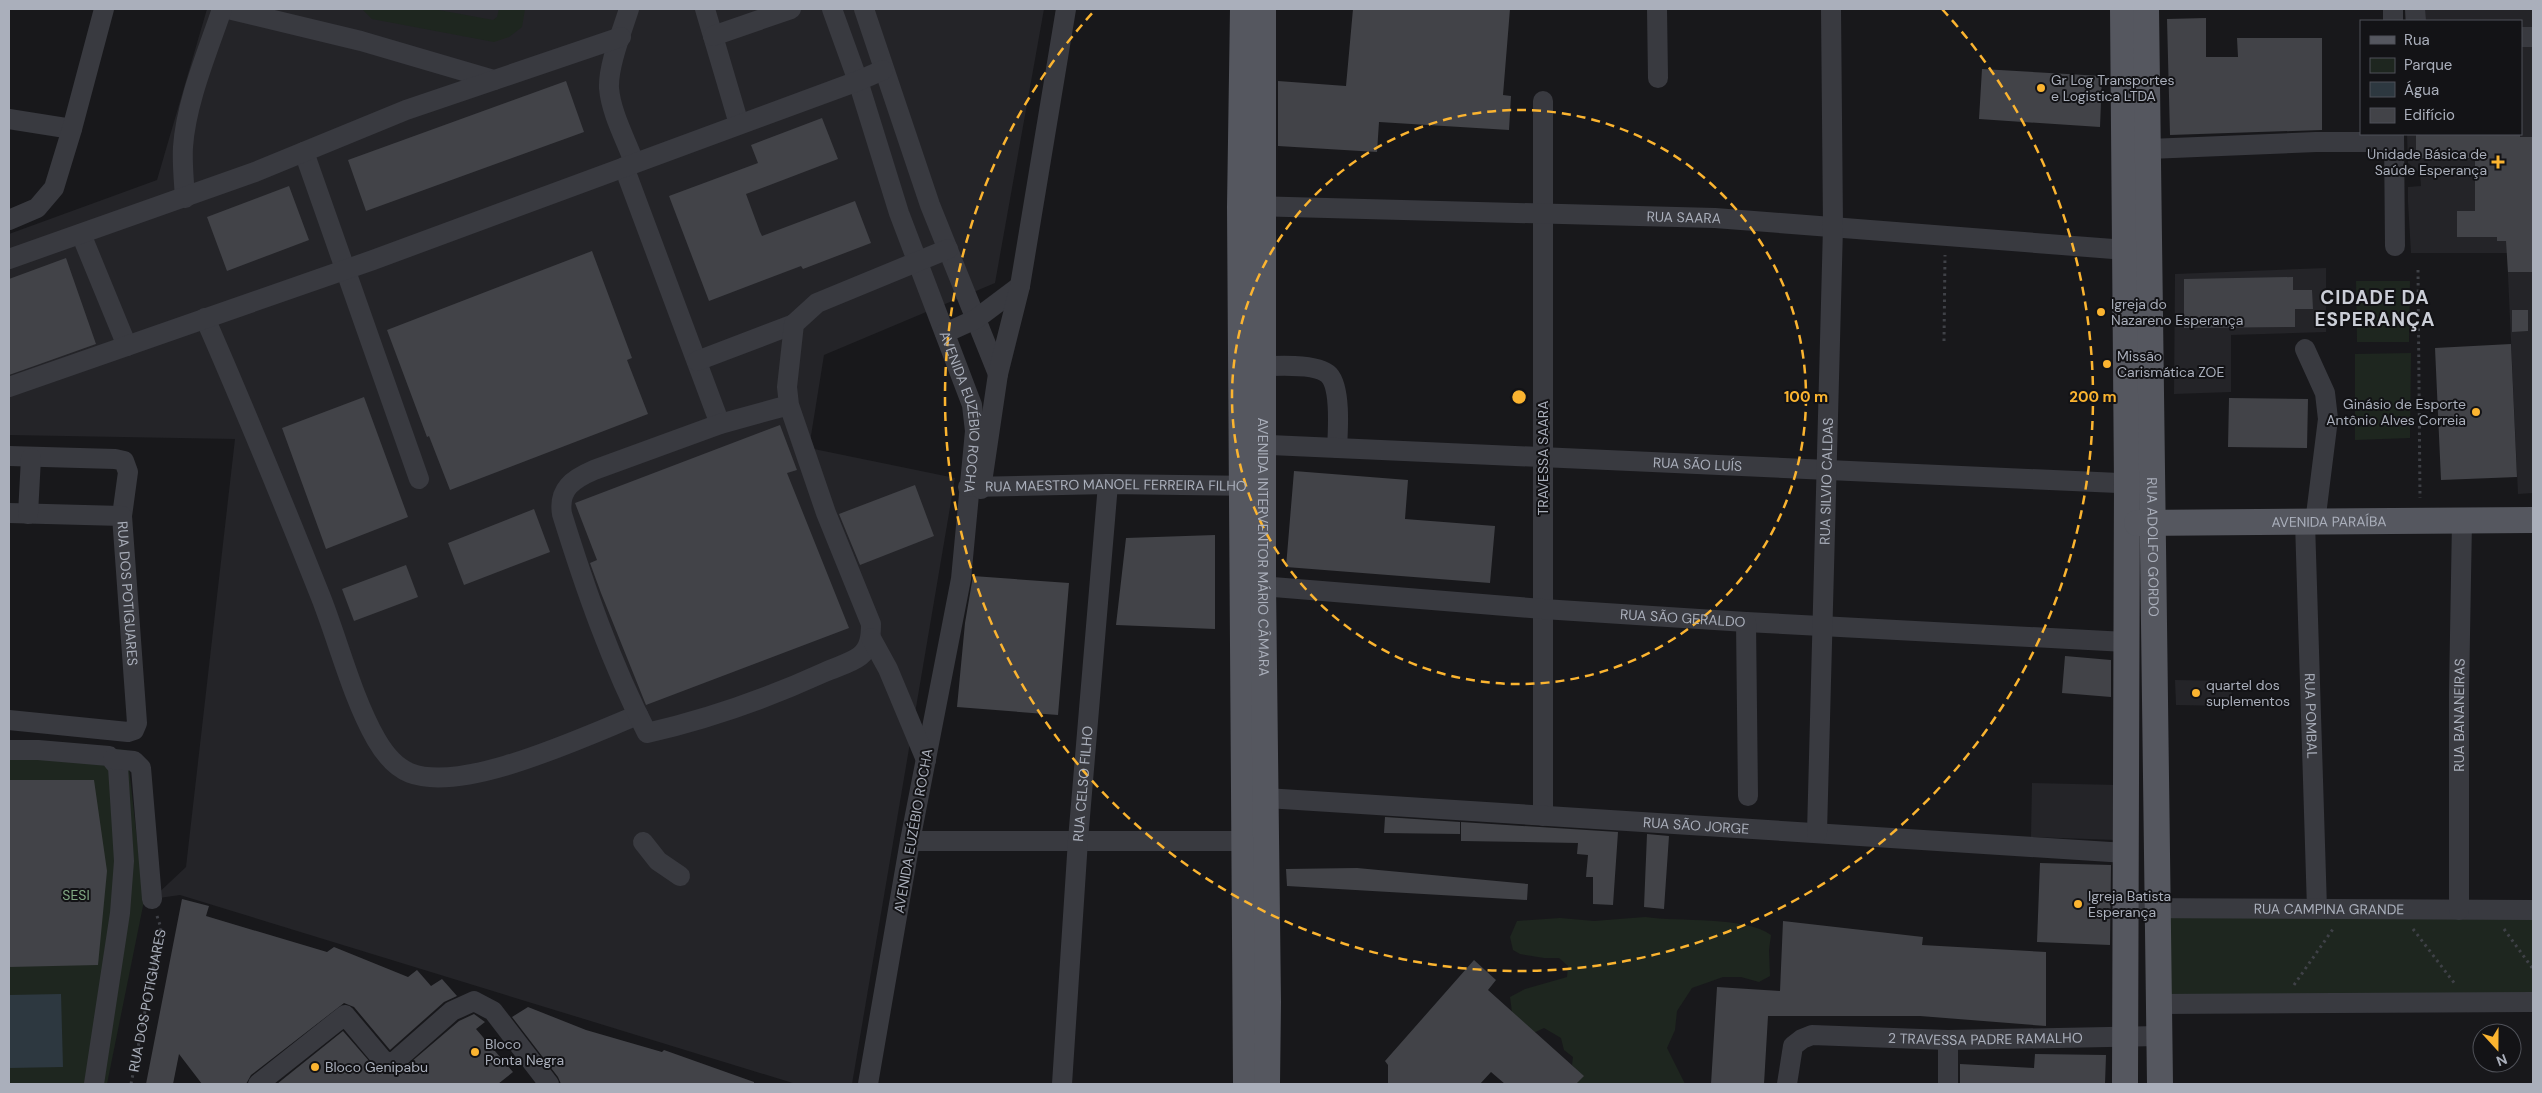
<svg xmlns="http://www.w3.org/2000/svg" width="2542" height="1093" font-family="'DM Sans',sans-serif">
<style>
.built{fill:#242428}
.green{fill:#1e261f}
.water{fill:#2d3840}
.building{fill:#424348}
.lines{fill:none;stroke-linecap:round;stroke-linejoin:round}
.path{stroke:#3f4147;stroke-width:3;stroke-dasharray:2.5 4;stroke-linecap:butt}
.minor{stroke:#393a40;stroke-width:20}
.major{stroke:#55575f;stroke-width:26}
.ring{fill:none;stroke:#fbb430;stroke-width:2.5;stroke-dasharray:9 6}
.poi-dot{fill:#fbb430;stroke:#131316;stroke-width:2}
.labels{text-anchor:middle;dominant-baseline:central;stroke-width:4;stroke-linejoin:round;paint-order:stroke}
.poi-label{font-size:14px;fill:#aaafbb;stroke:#131316;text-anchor:start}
.street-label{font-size:14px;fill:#aaafbb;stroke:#131316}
.park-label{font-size:14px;fill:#80a782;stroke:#131316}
.district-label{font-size:19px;font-weight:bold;letter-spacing:1px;fill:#cbced7;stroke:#131316}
.centre{fill:#fbb430;stroke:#131316;stroke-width:2.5}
.ring-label{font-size:15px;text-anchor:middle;font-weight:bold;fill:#fbb430;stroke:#131316;stroke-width:4;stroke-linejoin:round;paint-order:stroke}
</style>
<rect width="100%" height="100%" fill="#18181b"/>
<path class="built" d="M207 9H1044L995 283 824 355 809 448 955 478 852 1084H796L180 895 152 899 186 867 235 439 9 435V234L157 180Z
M2405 9H2533V493L2518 494 2507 253H2411L2408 202V187L2421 186 2420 173 2408 163 2407 134H2521V21H2405Z
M2326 268V332L2231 335V392L2174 394 2175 274Z
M2175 680 2231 681 2232 706 2176 705Z
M2032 783 2118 785 2116 840 2031 837Z"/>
<path class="green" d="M362 9H433L493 20 497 17 499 9H525L522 27 509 37 494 42 372 19Z
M2356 281H2410L2409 342H2357Z
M2411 353 2410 438 2355 440V354Z
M9 740 127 750 144 901 107 1084H9Z
M1645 917C1678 922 1746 916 1771 935L1769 950 1770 976 1759 982 1741 977H1723L1692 988 1677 1011 1675 1030 1667 1048 1685 1084H1576L1583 1076 1572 1065 1573 1057 1564 1050 1561 1038 1544 1028 1527 1036 1513 1020 1510 997 1525 989 1567 977 1568 966 1559 958H1544L1520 954 1513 950 1510 937 1517 921 1560 918 1594 921Z
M2167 917 2533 918V995L2166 994Z"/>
<path class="water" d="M61 994 63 1067 9 1068V995Z"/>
<path class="building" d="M1353 9H1510L1503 95 1511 96 1509 130 1379 122 1377 152 1278 146V81L1346 86Z
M2206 18V57H2238L2237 38H2322V130L2170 135 2167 19Z
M1982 69 2102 76 2100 127 1979 119Z
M566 81 584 132 366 211 348 160Z
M822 118 838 159 746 194 760 232 762 236 855 201 871 243 803 269 801 266 709 301 669 196 758 163 751 145Z
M2416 134H2520V137H2533V272H2508L2506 241H2497V237H2457V211H2475V158H2416Z
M289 186 309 240 227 271 207 217Z
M592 251 632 358 627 360 648 414 450 490 429 436 427 437 387 330Z
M66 258 96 344 9 375V279Z
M2293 277V290H2312L2313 309H2295V327L2184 328V279Z
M2512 310H2528V331L2512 332Z
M2511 344 2517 477 2441 480 2435 348Z
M364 397 408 517 326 549 282 428Z
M2229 398 2308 399 2307 448 2228 447Z
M780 425 797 470 787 473 849 628 646 705 601 593 590 563 597 560 575 503Z
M1294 471 1408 480 1405 519 1495 526 1490 583 1286 567Z
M915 485 934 536 860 565 839 514Z
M534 509 550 552 464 585 448 543Z
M1215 535V629L1116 625 1126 538Z
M406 565 418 597 354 621 342 589Z
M973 576 1069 583 1058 715 957 707 965 623Z
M2065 656 2111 660V697L2062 693Z
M9 780H94L107 871 98 965 9 967Z
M1385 817 1460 822V834L1384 833Z
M1461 822 1618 832 1613 905 1593 904V877H1586L1588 855 1577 854 1578 843 1461 841Z
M1647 834 1669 836 1664 909 1644 907Z
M2040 863 2111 865 2110 945 2037 942Z
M1357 868 1528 884 1527 900 1287 886 1286 869Z
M182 899 209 906 206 916 327 952 334 947 408 977 417 970 431 986 442 979 457 996 444 1002 390 1050 354 1007 344 1003 251 1075 246 1084H202L179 1054 173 1084H146Z
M1783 921 1923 937 1922 945 2046 952V1026L1920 1016H1768L1764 1084H1711L1717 987 1780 991Z
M1474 960 1496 980 1488 990 1584 1076 1576 1084H1505L1491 1072 1480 1084H1388V1065L1385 1061Z
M528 1007 586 1030 662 1052 664 1050 754 1082V1084H561L558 1077 512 1017Z
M474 1014 485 1022 476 1029 513 1072 498 1084H277L343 1031 376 1069 385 1074H397L459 1021Z
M2035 1054 2106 1055 2105 1084H1960V1064L2034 1068Z"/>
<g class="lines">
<g class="path">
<path d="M2418 270 2420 498"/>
<path d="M1944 341 1945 255"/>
<path d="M2413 929 2455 984"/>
<path d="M2504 929 2533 969"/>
<path d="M2294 985 2333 929"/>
<path id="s1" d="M131 1084 161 928 157 916"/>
</g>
<g class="minor">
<path d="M228 9 361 41 494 80"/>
<path d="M629 9C622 31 608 66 609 88 611 113 626 140 634 162"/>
<path d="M705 9 739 124"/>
<path id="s2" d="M832 9 858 81 899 213 972 405 975 431 961 579 910 841 868 1084"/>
<path d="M864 9 930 205 998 374"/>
<path d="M1657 9 1658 78"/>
<path d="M2393 9V21"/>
<path d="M2415 9 2416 21"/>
<path d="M713 36 791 9"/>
<path d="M2521 37H2533"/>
<path d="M1543 101V816"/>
<path d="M9 119 72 129"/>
<path d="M2394 134 2395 246"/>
<path d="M2149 149 2316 142H2394"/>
<path d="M304 152 419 479"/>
<path d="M624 167 720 424"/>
<path d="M185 198C184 181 182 164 183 147 186 102 208 51 222 9"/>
<path id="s3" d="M1249 206 1715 218 2126 250"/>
<path d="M9 220 37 208 54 188 72 129 104 9"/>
<path d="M81 234 127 346"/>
<path d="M9 259 255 172 406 110 621 37"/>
<path d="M205 318C245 410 283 502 320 595 338 640 352 697 376 739 384 753 395 767 410 773 464 794 585 736 638 715"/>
<path d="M945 333 976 319 1020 286"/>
<path d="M2305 349 2325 393 2328 419 2315 523"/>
<path d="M697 361 794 324"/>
<path d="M1249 367C1267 366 1317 362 1329 375 1341 388 1338 431 1337 448"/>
<path d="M9 387 373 260 858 81 883 70"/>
<path d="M789 405 720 424 594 470C573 479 558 489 562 514 585 588 611 663 647 733 708 719 768 698 825 672 836 667 851 663 860 656 870 648 871 636 871 624L826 513 789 405 787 387 794 324 817 303 948 249"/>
<path id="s4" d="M1248 444 2141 484"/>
<path id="s5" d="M9 456 115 459 124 461 128 472 122 516 137 723 134 730 128 732 9 720"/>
<path id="s6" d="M968 487 1108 484 1256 486"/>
<path d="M981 489 998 374 1020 286 1066 9"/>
<path d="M9 513 122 516"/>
<path d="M28 514 31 458"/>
<path id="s7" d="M2305 522 2317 909"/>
<path id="s8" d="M1248 585 1543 609 1746 622 2126 642"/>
<path d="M1746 622 1748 796"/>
<path d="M871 638 888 669 926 760"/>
<path d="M9 750H38L109 756 118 767 124 861 120 913 94 1084"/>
<path d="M113 759 134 761 141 768 152 899"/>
<path id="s9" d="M1267 798 2126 853"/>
<path id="s10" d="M1817 833 1833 227 1831 9"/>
<path d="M910 841H1258"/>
<path d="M643 842 658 861 680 876"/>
<path id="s11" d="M2125 908 2533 910"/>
<path id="s12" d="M2459 910V692L2462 521"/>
<path d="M2159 1004 2533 1002"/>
<path d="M1948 1040V1084"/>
<path d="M258 1084 345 1015 382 1059 387 1062 393 1063 452 1011 474 1001 493 1011 549 1084"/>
<path id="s13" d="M1062 1084 1078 840 1108 484"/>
<path id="s14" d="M1787 1084 1793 1046 1802 1039 1812 1035 1948 1040 2159 1036"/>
</g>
<g class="major">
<path d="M1243 9 1240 207 1246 1084"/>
<path id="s15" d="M1263 9V586L1268 1002 1267 1084"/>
<path d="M2123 9 2127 483 2125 1084"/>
<path id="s16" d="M2146 9 2160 1084"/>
<path id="s17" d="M2137 523 2533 520"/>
</g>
</g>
<g class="ring">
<circle cx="1519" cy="397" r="287"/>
<path d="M1942 9A574 574 0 1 1 1096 9"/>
</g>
<g class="poi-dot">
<circle cx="2041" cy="88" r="5"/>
<path d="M2495.5 154.5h5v5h5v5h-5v5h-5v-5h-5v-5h5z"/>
<circle cx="2101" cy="312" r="5"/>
<circle cx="2107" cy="364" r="5"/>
<circle cx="2476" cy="412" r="5"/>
<circle cx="2196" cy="693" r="5"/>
<circle cx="2078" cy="904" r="5"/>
<circle cx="475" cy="1052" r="5"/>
<circle cx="315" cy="1067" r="5"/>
</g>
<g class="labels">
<g class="poi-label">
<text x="2051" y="80">Gr Log Transportes<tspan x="2051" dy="16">e Logistica LTDA</tspan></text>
<text x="2487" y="154" text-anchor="end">Unidade Básica de<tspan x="2487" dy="16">Saúde Esperança</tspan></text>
<text x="2111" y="304">Igreja do<tspan x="2111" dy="16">Nazareno Esperança</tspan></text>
<text x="2117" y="356">Missão<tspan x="2117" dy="16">Carismática ZOE</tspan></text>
<text x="2466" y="404" text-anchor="end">Ginásio de Esporte<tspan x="2466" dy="16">Antônio Alves Correia</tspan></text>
<text x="2206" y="685">quartel dos<tspan x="2206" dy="16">suplementos</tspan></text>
<text x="2088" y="896">Igreja Batista<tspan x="2088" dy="16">Esperança</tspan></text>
<text x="485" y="1044">Bloco<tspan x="485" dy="16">Ponta Negra</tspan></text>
<text x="325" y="1067">Bloco Genipabu</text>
</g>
<g class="street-label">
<text stroke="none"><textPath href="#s3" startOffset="435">RUA SAARA</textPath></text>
<text stroke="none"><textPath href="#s2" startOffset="425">AVENIDA EUZÉBIO ROCHA</textPath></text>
<text transform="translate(1543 458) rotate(-90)">TRAVESSA SAARA</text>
<text stroke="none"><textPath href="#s4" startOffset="450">RUA SÃO LUÍS</textPath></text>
<text stroke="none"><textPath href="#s10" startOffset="352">RUA SILVIO CALDAS</textPath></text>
<text stroke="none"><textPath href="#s6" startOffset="148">RUA MAESTRO MANOEL FERREIRA FILHO</textPath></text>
<text stroke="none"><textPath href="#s17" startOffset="192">AVENIDA PARAÍBA</textPath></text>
<text stroke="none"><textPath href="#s16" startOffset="538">RUA ADOLFO GORDO</textPath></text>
<text stroke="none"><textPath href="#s15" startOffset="538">AVENIDA INTERVENTOR MÁRIO CÂMARA</textPath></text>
<text stroke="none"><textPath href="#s5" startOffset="249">RUA DOS POTIGUARES</textPath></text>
<text stroke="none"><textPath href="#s8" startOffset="436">RUA SÃO GERALDO</textPath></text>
<text stroke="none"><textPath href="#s7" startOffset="194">RUA POMBAL</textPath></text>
<text stroke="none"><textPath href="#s12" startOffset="195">RUA BANANEIRAS</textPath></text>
<text stroke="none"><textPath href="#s13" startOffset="301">RUA CELSO FILHO</textPath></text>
<text stroke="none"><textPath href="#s9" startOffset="430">RUA SÃO JORGE</textPath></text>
<text transform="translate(913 831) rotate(-80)">AVENIDA EUZÉBIO ROCHA</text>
<text stroke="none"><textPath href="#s11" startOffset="204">RUA CAMPINA GRANDE</textPath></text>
<text stroke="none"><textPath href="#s1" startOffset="85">RUA DOS POTIGUARES</textPath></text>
<text stroke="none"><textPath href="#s14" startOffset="234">2 TRAVESSA PADRE RAMALHO</textPath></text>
</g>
<g class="park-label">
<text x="76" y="895">SESI</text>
</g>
<g class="district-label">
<text x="2375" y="297">CIDADE DA<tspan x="2375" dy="22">ESPERANÇA</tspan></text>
</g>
</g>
<circle cx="1519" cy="397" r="8" class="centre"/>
<g class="ring-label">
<text x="1806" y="402">100 m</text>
<text x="2093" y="402">200 m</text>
</g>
<rect width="2542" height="1093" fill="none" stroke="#aaafbb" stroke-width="20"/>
<rect x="2360" y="20" width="162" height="115" fill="#131316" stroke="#4f5158"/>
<rect x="2370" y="36" width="25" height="8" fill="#55575f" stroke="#4f5158"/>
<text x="2404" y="45" font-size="15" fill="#aaafbb">Rua</text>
<rect x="2370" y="58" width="25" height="15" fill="#1e261f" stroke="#4f5158"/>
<text x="2404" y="70" font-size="15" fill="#aaafbb">Parque</text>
<rect x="2370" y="82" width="25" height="15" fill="#2d3840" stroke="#4f5158"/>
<text x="2404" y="95" font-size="15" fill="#aaafbb">Água</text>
<rect x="2370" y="108" width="25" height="15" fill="#424348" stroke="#4f5158"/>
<text x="2404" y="120" font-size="15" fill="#aaafbb">Edifício</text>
<g transform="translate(2497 1048) rotate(159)"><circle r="24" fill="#131316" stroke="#4f5158"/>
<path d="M0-4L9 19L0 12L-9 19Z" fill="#fbb430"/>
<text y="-8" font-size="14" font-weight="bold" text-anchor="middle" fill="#aaafbb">N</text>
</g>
</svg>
